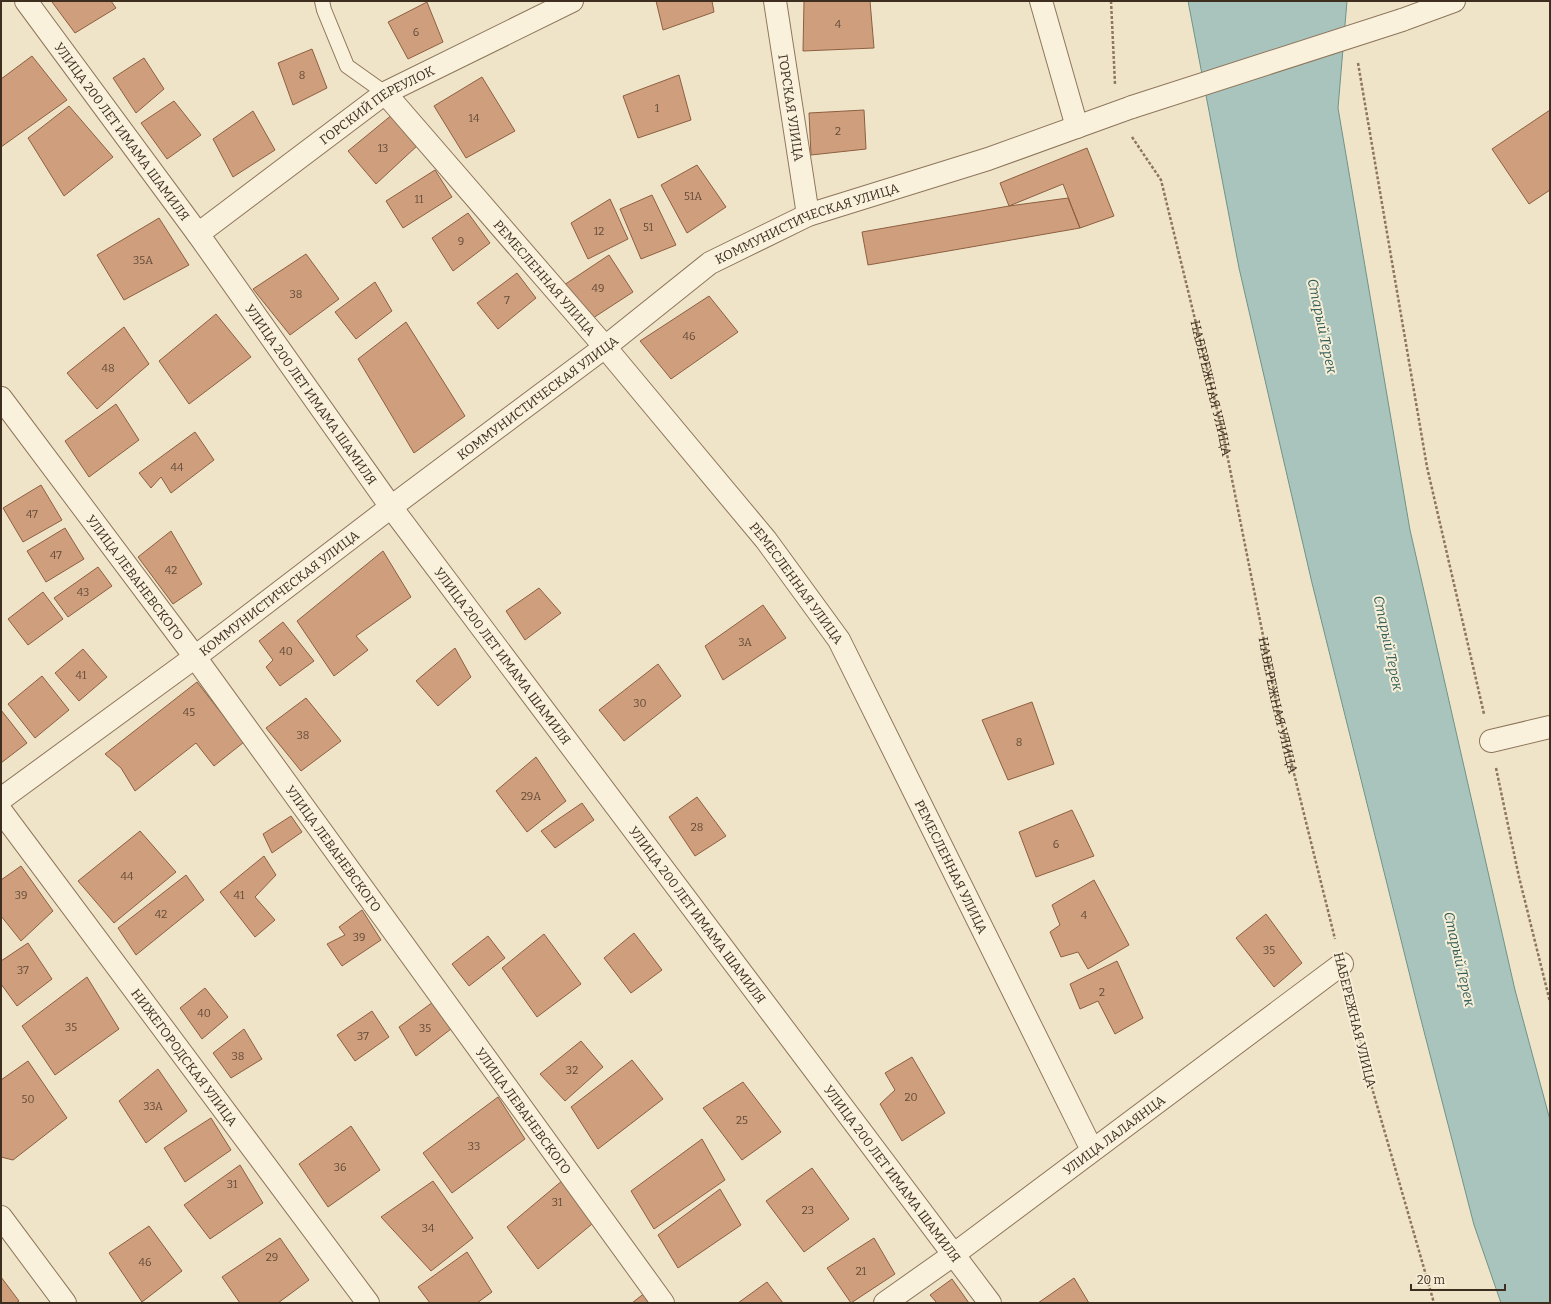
<svg xmlns="http://www.w3.org/2000/svg" width="1551" height="1304" font-family="Bitter,serif">
<style>
.water{fill:#a9c4bc;stroke:#6f938a}
.building{fill:#cf9f7d;stroke:#8d5f41}
.lines{fill:none;stroke-linecap:round;stroke-linejoin:round}
.service-casing{stroke:#8d765c;stroke-width:16}
.minor-casing{stroke:#8d765c;stroke-width:24}
.tertiary-casing{stroke:#8d765c;stroke-width:24}
.path{stroke:#8d765c;stroke-width:2.5;stroke-dasharray:3 2;stroke-linecap:butt}
.service{stroke:#faf1dc;stroke-width:14}
.minor{stroke:#faf1dc;stroke-width:22}
.tertiary{stroke:#faf1dc;stroke-width:22}
.tertiary-bridge-casing{stroke:#8d765c;stroke-width:24;stroke-linecap:butt}
.tertiary-bridge{stroke:#faf1dc;stroke-width:22}
.labels{text-anchor:middle;dominant-baseline:central;stroke-width:4;stroke-linejoin:round;paint-order:stroke}
.number-label{font-size:11px;fill:#624a37}
.street-label{font-size:13px;fill:#3d2e20;stroke:#f7eed8}
.water-label{font-size:14px;font-style:italic;fill:#2f5d5a;stroke:#f7eed8}
</style>
<rect width="100%" height="100%" fill="#f0e4c8"/>
<path class="water" d="M1188 1H1347L1338 108 1410 530 1515 990 1550 1120V1303H1501L1474 1225 1418 1008 1312 583 1239 268Z"/>
<path class="building" d="M54 1H111L116 8 75 33 52 2Z
M656 1H712L714 12 663 30Z
M804 1H870L874 48 803 51Z
M427 2 443 42 408 59 388 22Z
M312 49 327 88 293 105 278 63Z
M32 56 67 100 1 147V79Z
M144 58 164 89 136 113 113 78Z
M679 75 691 120 638 138 623 96Z
M482 77 515 131 466 158 434 106Z
M174 101 201 135 167 159 141 123Z
M69 106 113 157 64 196 28 138Z
M864 110 866 149 811 155 809 113Z
M1550 110V190L1529 204 1492 149Z
M253 111 275 150 233 177 213 139Z
M393 114 418 145 376 184 348 151Z
M1087 148 1114 216 1080 228 1063 184 1009 206 1000 183Z
M697 165 726 207 687 233 661 185Z
M435 170 452 197 403 228 386 201Z
M652 195 676 245 641 259 620 209Z
M1068 198 1080 228 868 265 862 232 1009 206Z
M610 199 628 239 588 259 571 223Z
M468 213 490 243 453 271 432 238Z
M159 218 189 265 124 300 97 255Z
M306 254 339 299 290 335 253 289Z
M609 255 633 292 590 320 564 285Z
M517 273 536 298 498 329 477 303Z
M375 282 392 311 356 339 335 312Z
M709 296 738 332 671 379 640 341Z
M216 314 251 357 189 404 159 361Z
M406 322 465 416 414 453 358 359Z
M124 327 149 364 97 409 67 373Z
M116 404 139 440 89 477 65 441Z
M195 432 214 460 171 493 161 477 151 488 139 473Z
M41 485 62 520 23 542 3 508Z
M65 528 84 559 46 582 27 551Z
M171 531 202 584 173 604 138 557Z
M383 551 411 597 356 636 368 650 334 676 297 621Z
M98 567 112 586 68 617 54 598Z
M539 588 561 613 525 640 506 611Z
M43 592 63 619 28 645 8 619Z
M763 605 786 638 723 680 705 646Z
M283 622 314 661 280 686 266 667 273 660 259 641Z
M455 648 471 677 438 706 416 681Z
M83 649 107 677 79 701 55 673Z
M658 664 681 696 624 741 599 710Z
M42 676 69 710 35 738 8 704Z
M197 682 244 742 214 766 196 743 135 791 121 768 105 754Z
M306 698 341 741 301 771 266 728Z
M1032 702 1054 764 1008 780 982 720Z
M1 710 27 743 1 763Z
M536 757 566 801 527 832 496 791Z
M697 797 726 836 695 856 669 817Z
M582 803 594 820 555 848 541 831Z
M1072 810 1094 856 1036 877 1019 832Z
M291 816 302 832 272 853 263 834Z
M140 831 176 872 114 923 78 881Z
M264 856 276 875 255 897 275 920 255 937 220 892Z
M21 866 53 911 21 941 1 916V880Z
M186 875 204 900 136 955 118 928Z
M1094 880 1129 945 1088 969 1078 952 1061 957 1050 932 1060 925 1052 905Z
M362 910 381 940 342 966 327 944 345 935 339 927Z
M1266 914 1302 963 1274 987 1236 938Z
M634 933 662 970 631 993 604 958Z
M544 934 581 984 537 1017 502 968Z
M488 936 505 958 469 986 452 964Z
M28 943 52 979 17 1006 1 984V961Z
M1117 961 1143 1018 1115 1034 1098 1001 1080 1009 1070 984Z
M87 977 119 1029 55 1075 22 1026Z
M205 988 228 1017 202 1039 180 1008Z
M433 1002 451 1029 416 1056 399 1027Z
M372 1011 389 1037 355 1061 337 1035Z
M244 1029 262 1059 231 1078 213 1053Z
M581 1041 603 1067 565 1101 540 1074Z
M912 1057 945 1113 902 1141 880 1104 895 1090 885 1073Z
M632 1060 663 1099 598 1149 571 1107Z
M28 1061 67 1118 13 1160 1 1157V1080Z
M158 1069 187 1111 146 1143 119 1101Z
M743 1082 781 1132 742 1160 703 1108Z
M498 1097 525 1139 452 1193 423 1153Z
M211 1118 231 1150 185 1182 164 1148Z
M351 1126 380 1170 328 1207 299 1164Z
M702 1139 725 1180 654 1229 631 1191Z
M240 1165 263 1203 210 1239 184 1205Z
M812 1168 849 1219 804 1252 766 1201Z
M563 1180 592 1224 538 1269 507 1227Z
M433 1181 473 1238 431 1271 381 1217Z
M720 1189 741 1225 678 1268 658 1235Z
M149 1226 182 1271 142 1302 109 1253Z
M280 1238 309 1280 278 1303H240L222 1277Z
M874 1238 895 1274 851 1303 827 1268Z
M467 1252 492 1292 477 1303H430L418 1287Z
M1 1277 19 1301 16 1303H1Z
M1074 1278 1089 1303H1038Z
M952 1279 969 1303H937L930 1295Z
M767 1282 783 1303H738Z
M646 1292 654 1303H632Z"/>
<g class="lines">
<g class="service-casing">
<path id="service" d="M322 1 324 10 347 66 385 93"/>
</g>
<g class="minor-casing">
<g id="minor">
<path id="s2" d="M26 1 198 234 391 507 990 1303"/>
<path id="s3" d="M775 1 808 215"/>
<path d="M1041 1 1077 127"/>
<path id="s4" d="M385 93 605 347 766 540 839 640 1092 1150"/>
<path id="s5" d="M198 234 385 93 572 1"/>
<path id="s6" d="M1 398 195 657 663 1303"/>
<path d="M1491 741 1550 727"/>
<path id="s7" d="M1 811 368 1303"/>
<path d="M1 1217 65 1303"/>
<path id="s8" d="M885 1303 953 1255 1342 964"/>
</g>
</g>
<g class="tertiary-casing">
<g id="tertiary">
<path d="M1402 20 1454 1"/>
<path id="s9" d="M1 799 195 657 391 507 605 347 710 263 808 215 988 159 1132 107"/>
</g>
</g>
<g class="path">
<path d="M1111 1 1115 84"/>
<path d="M1358 63 1427 467 1484 714"/>
<path id="s1" d="M1132 137 1161 180 1223 434 1276 701 1335 939"/>
<path d="M1496 768 1519 877 1550 1002"/>
<path d="M1349 994 1368 1074 1434 1303"/>
</g>
<use href="#service" class="service"/>
<use href="#minor" class="minor"/>
<use href="#tertiary" class="tertiary"/>
<g class="tertiary-bridge-casing">
<path id="tertiary-bridge" d="M1132 107 1402 20"/>
</g>
<use href="#tertiary-bridge" class="tertiary-bridge"/>
</g>
<g class="labels">
<g class="number-label">
<text x="838" y="24">4</text>
<text x="416" y="32">6</text>
<text x="302" y="75">8</text>
<text x="657" y="108">1</text>
<text x="474" y="118">14</text>
<text x="838" y="131">2</text>
<text x="383" y="148">13</text>
<text x="693" y="196">51А</text>
<text x="419" y="199">11</text>
<text x="648" y="227">51</text>
<text x="599" y="231">12</text>
<text x="461" y="241">9</text>
<text x="143" y="260">35А</text>
<text x="598" y="288">49</text>
<text x="296" y="294">38</text>
<text x="507" y="300">7</text>
<text x="689" y="336">46</text>
<text x="108" y="368">48</text>
<text x="177" y="467">44</text>
<text x="32" y="514">47</text>
<text x="56" y="555">47</text>
<text x="171" y="570">42</text>
<text x="83" y="592">43</text>
<text x="745" y="642">3А</text>
<text x="286" y="651">40</text>
<text x="81" y="675">41</text>
<text x="640" y="703">30</text>
<text x="189" y="712">45</text>
<text x="303" y="735">38</text>
<text x="1019" y="742">8</text>
<text x="531" y="796">29А</text>
<text x="697" y="827">28</text>
<text x="1056" y="844">6</text>
<text x="127" y="876">44</text>
<text x="21" y="895">39</text>
<text x="239" y="895">41</text>
<text x="161" y="914">42</text>
<text x="1084" y="915">4</text>
<text x="359" y="937">39</text>
<text x="1269" y="950">35</text>
<text x="23" y="970">37</text>
<text x="1102" y="992">2</text>
<text x="204" y="1013">40</text>
<text x="71" y="1027">35</text>
<text x="425" y="1028">35</text>
<text x="363" y="1036">37</text>
<text x="238" y="1056">38</text>
<text x="572" y="1070">32</text>
<text x="911" y="1097">20</text>
<text x="28" y="1099">50</text>
<text x="153" y="1106">33А</text>
<text x="742" y="1120">25</text>
<text x="474" y="1146">33</text>
<text x="340" y="1167">36</text>
<text x="232" y="1184">31</text>
<text x="557" y="1202">31</text>
<text x="808" y="1210">23</text>
<text x="428" y="1228">34</text>
<text x="272" y="1257">29</text>
<text x="145" y="1262">46</text>
<text x="861" y="1271">21</text>
</g>
<g class="street-label">
<text stroke="none"><textPath href="#s5" startOffset="221">ГОРСКИЙ ПЕРЕУЛОК</textPath></text>
<text stroke="none"><textPath href="#s3" startOffset="108">ГОРСКАЯ УЛИЦА</textPath></text>
<text stroke="none"><textPath href="#s2" startOffset="162">УЛИЦА 200 ЛЕТ ИМАМА ШАМИЛЯ</textPath></text>
<text stroke="none"><textPath href="#s9" startOffset="994">КОММУНИСТИЧЕСКАЯ УЛИЦА</textPath></text>
<text stroke="none"><textPath href="#s4" startOffset="244">РЕМЕСЛЕННАЯ УЛИЦА</textPath></text>
<text stroke="none"><textPath href="#s1" startOffset="266">НАБЕРЕЖНАЯ УЛИЦА</textPath></text>
<text stroke="none"><textPath href="#s2" startOffset="486">УЛИЦА 200 ЛЕТ ИМАМА ШАМИЛЯ</textPath></text>
<text stroke="none"><textPath href="#s9" startOffset="670">КОММУНИСТИЧЕСКАЯ УЛИЦА</textPath></text>
<text stroke="none"><textPath href="#s6" startOffset="224">УЛИЦА ЛЕВАНЕВСКОГО</textPath></text>
<text stroke="none"><textPath href="#s4" startOffset="640">РЕМЕСЛЕННАЯ УЛИЦА</textPath></text>
<text stroke="none"><textPath href="#s9" startOffset="346">КОММУНИСТИЧЕСКАЯ УЛИЦА</textPath></text>
<text stroke="none"><textPath href="#s2" startOffset="810">УЛИЦА 200 ЛЕТ ИМАМА ШАМИЛЯ</textPath></text>
<text stroke="none"><textPath href="#s1" startOffset="590">НАБЕРЕЖНАЯ УЛИЦА</textPath></text>
<text stroke="none"><textPath href="#s6" startOffset="560">УЛИЦА ЛЕВАНЕВСКОГО</textPath></text>
<text stroke="none"><textPath href="#s4" startOffset="964">РЕМЕСЛЕННАЯ УЛИЦА</textPath></text>
<text stroke="none"><textPath href="#s2" startOffset="1134">УЛИЦА 200 ЛЕТ ИМАМА ШАМИЛЯ</textPath></text>
<text transform="translate(1355 1020) rotate(76)">НАБЕРЕЖНАЯ УЛИЦА</text>
<text stroke="none"><textPath href="#s7" startOffset="307">НИЖЕГОРОДСКАЯ УЛИЦА</textPath></text>
<text stroke="none"><textPath href="#s6" startOffset="884">УЛИЦА ЛЕВАНЕВСКОГО</textPath></text>
<text stroke="none"><textPath href="#s8" startOffset="284">УЛИЦА ЛАЛАЯНЦА</textPath></text>
<text stroke="none"><textPath href="#s2" startOffset="1458">УЛИЦА 200 ЛЕТ ИМАМА ШАМИЛЯ</textPath></text>
</g>
<g class="water-label">
<text transform="translate(1322 326) rotate(78)">Старый Терек</text>
<text transform="translate(1388 643) rotate(78)">Старый Терек</text>
<text transform="translate(1459 959) rotate(77)">Старый Терек</text>
</g>
</g>
<rect width="1551" height="1304" fill="none" stroke="#3d2e20" stroke-width="4"/>
<path d="M1411 1284v6h94v-6" fill="none" stroke="#3d2e20" stroke-width="2"/>
<text x="1417" y="1284" font-size="12" fill="#3d2e20" stroke="#f7eed8" stroke-width="3" paint-order="stroke">20 m</text>
</svg>
